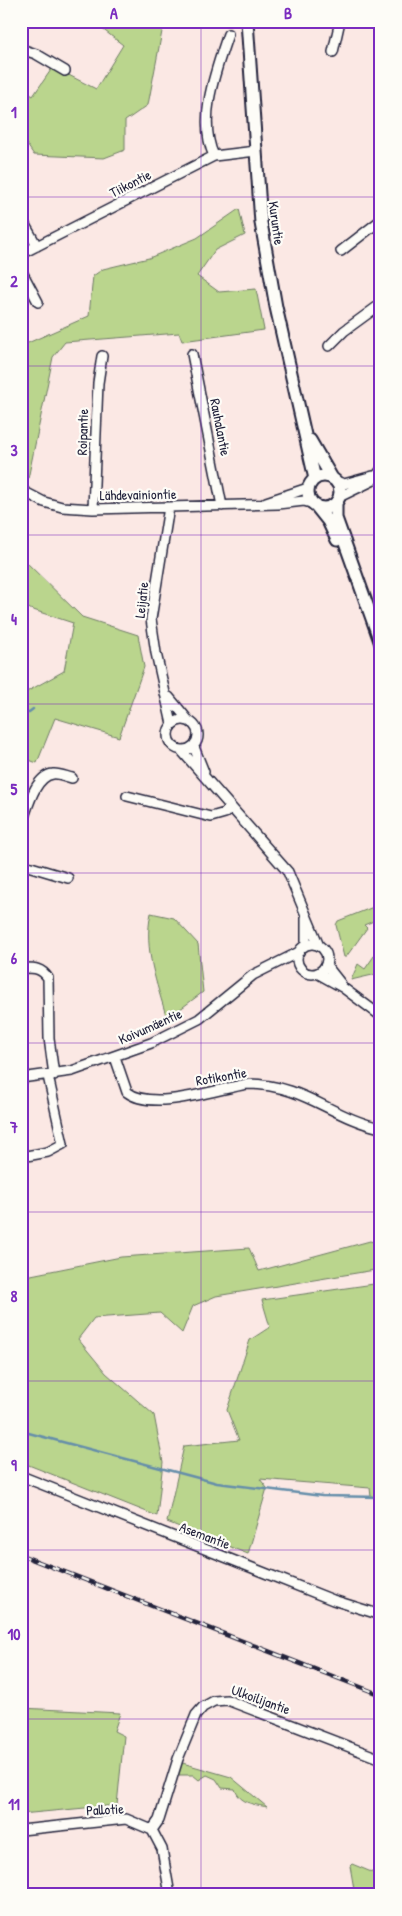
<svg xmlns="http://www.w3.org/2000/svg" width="402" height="1916" font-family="'Patrick Hand',sans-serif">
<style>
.green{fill:#bad58d;stroke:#6e7c64}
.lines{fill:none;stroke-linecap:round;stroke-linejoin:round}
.stream{stroke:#658eaa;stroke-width:2.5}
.minor-casing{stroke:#22223b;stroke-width:12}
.major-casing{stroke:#22223b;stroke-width:15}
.minor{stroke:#fdfcf7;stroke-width:9}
.major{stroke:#fdfcf7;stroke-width:11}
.rail-casing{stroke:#22223b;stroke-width:4.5}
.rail{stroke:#fdfcf7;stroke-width:2.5;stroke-dasharray:8;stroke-linecap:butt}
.grid{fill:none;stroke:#7b2cbf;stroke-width:1;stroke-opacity:0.55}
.labels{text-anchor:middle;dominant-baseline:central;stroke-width:4.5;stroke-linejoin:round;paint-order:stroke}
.street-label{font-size:14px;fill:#22223b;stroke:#fdfcf7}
.neatline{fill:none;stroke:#7b2cbf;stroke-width:2}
.grid-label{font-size:16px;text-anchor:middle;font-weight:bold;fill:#7b2cbf}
</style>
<rect width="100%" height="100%" fill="#fbe8e4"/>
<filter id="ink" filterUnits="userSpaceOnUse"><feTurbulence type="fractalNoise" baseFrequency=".02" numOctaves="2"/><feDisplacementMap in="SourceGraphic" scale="10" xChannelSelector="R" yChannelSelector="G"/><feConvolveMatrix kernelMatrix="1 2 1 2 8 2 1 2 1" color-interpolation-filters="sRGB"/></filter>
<g filter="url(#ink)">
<path class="green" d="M92 21H164L148 105 125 121V150L104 158 34 155 21 136V88L33 96 53 67 96 89 123 45Z
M239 209 245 235 215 250 197 276 219 292 256 289 264 330 182 341 179 333 65 342 53 357 28 479 21 476V346L89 316 93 276 103 269 149 258 197 238Z
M21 557 82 617 138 635 144 667 119 737 55 718 37 763 21 757V695L64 671 73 623 21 606Z
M381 904V918L364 925 367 928 346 957H344L336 925 338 921Z
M151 913 174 918 198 944 203 992 167 1019C157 983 143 949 151 913Z
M381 946V973L351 980 358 964 365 969Z
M370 1241 381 1244V1269L216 1296 193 1306 182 1333 160 1313 94 1318 78 1339 106 1373 154 1415 163 1462 157 1516 21 1462V1277L121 1257 249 1248 259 1271Z
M381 1283V1497H371L370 1488 260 1479 267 1488 248 1554 167 1522 184 1446 239 1440 227 1410 250 1340 270 1327 262 1300Z
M21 1708 120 1713 114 1731 124 1736 117 1805 21 1814Z
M179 1762 231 1777 267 1807C254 1804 240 1804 235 1789L222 1788 216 1779 207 1775 199 1780 193 1775H175Z
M352 1864 381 1876V1892L375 1895H355L350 1866Z"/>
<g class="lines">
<path class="stream" d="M21 718 33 709
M21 1431 217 1483 322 1496 381 1497"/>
<g class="minor-casing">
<path id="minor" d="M21 49 36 54 65 71
M333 52 340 21
M214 156C197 119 216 70 228 34
M21 218 37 246
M341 251 381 220
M21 254 214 156 256 151
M21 270 38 302
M329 346 344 331 381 304
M192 354 222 506
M336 481 344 484 373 476
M21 490 44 502 62 507 93 509 278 504 304 501 314 504
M339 497 372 481 381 470
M266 502 308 488
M169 507 151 619 156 653 172 724
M93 509 98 383 102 356
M169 697 188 720
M168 735a15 15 0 1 1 30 0a15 15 0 1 1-30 0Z
M194 747 204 772
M181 750 288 872 319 946
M127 796 211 817 225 813 230 807
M21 825C27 811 34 776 53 774 58 773 67 777 72 778
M21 864 68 878
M297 959a15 15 0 1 1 30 0a15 15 0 1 1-30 0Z
M306 945V918
M326 965 341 984
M21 968C33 968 41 967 48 978L49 1038 54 1075
M317 973 342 987 381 1016
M115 1057 127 1092C152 1112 217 1089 247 1084 304 1084 332 1118 381 1128
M21 1078 72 1071 151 1043 199 1019 253 975 299 952
M21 1157 48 1152 63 1144 48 1076
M21 1476 333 1600 381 1615
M21 1830 126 1819 152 1830 162 1849 170 1895
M152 1830 159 1820 178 1759 196 1715 203 1707 214 1701 227 1700 381 1759"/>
</g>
<g class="major-casing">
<path id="major" d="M247 21 261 223 276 307 315 479
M310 440 332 478
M308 492a16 16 0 1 1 32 0a16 16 0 1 1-32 0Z
M336 503V518L381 644
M316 506 328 521 337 540"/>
</g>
<use href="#minor" class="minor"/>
<use href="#major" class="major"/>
<g class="rail-casing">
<path id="rail" d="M21 1555 381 1695"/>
</g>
<use href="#rail" class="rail"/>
</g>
</g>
<path class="grid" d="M201 21V1895M21 197H381M21 366H381M21 535H381M21 704H381M21 873H381M21 1043H381M21 1212H381M21 1381H381M21 1550H381M21 1719H381"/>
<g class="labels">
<g class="street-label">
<text transform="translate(130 183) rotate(-27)">Tiikontie</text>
<text transform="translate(277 223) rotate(82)">Kuruntie</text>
<text transform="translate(221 427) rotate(79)">Rauhalantie</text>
<text transform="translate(82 432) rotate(-88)">Roipantie</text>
<text transform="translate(138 494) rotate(-1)">Lähdevainiontie</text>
<text transform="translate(141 600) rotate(-84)">Leijatie</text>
<text transform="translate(150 1026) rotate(-24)">Koivumäentie</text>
<text transform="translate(221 1076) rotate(-10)">Rotikontie</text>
<text transform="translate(205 1535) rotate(21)">Asemantie</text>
<text transform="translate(261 1699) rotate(20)">Ulkoilijantie</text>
<text transform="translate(105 1809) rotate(-3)">Pallotie</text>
</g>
</g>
<rect width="402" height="1916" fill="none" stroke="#fdfcf7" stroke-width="55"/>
<rect x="28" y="28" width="346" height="1860" class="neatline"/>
<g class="grid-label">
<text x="114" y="19">A</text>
<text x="288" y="19">B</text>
<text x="14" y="118">1</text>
<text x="14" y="287">2</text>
<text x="14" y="456">3</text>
<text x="14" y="625">4</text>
<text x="14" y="795">5</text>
<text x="14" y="964">6</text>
<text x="14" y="1133">7</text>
<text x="14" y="1302">8</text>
<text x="14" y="1471">9</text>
<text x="14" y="1640">10</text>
<text x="14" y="1810">11</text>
</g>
</svg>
